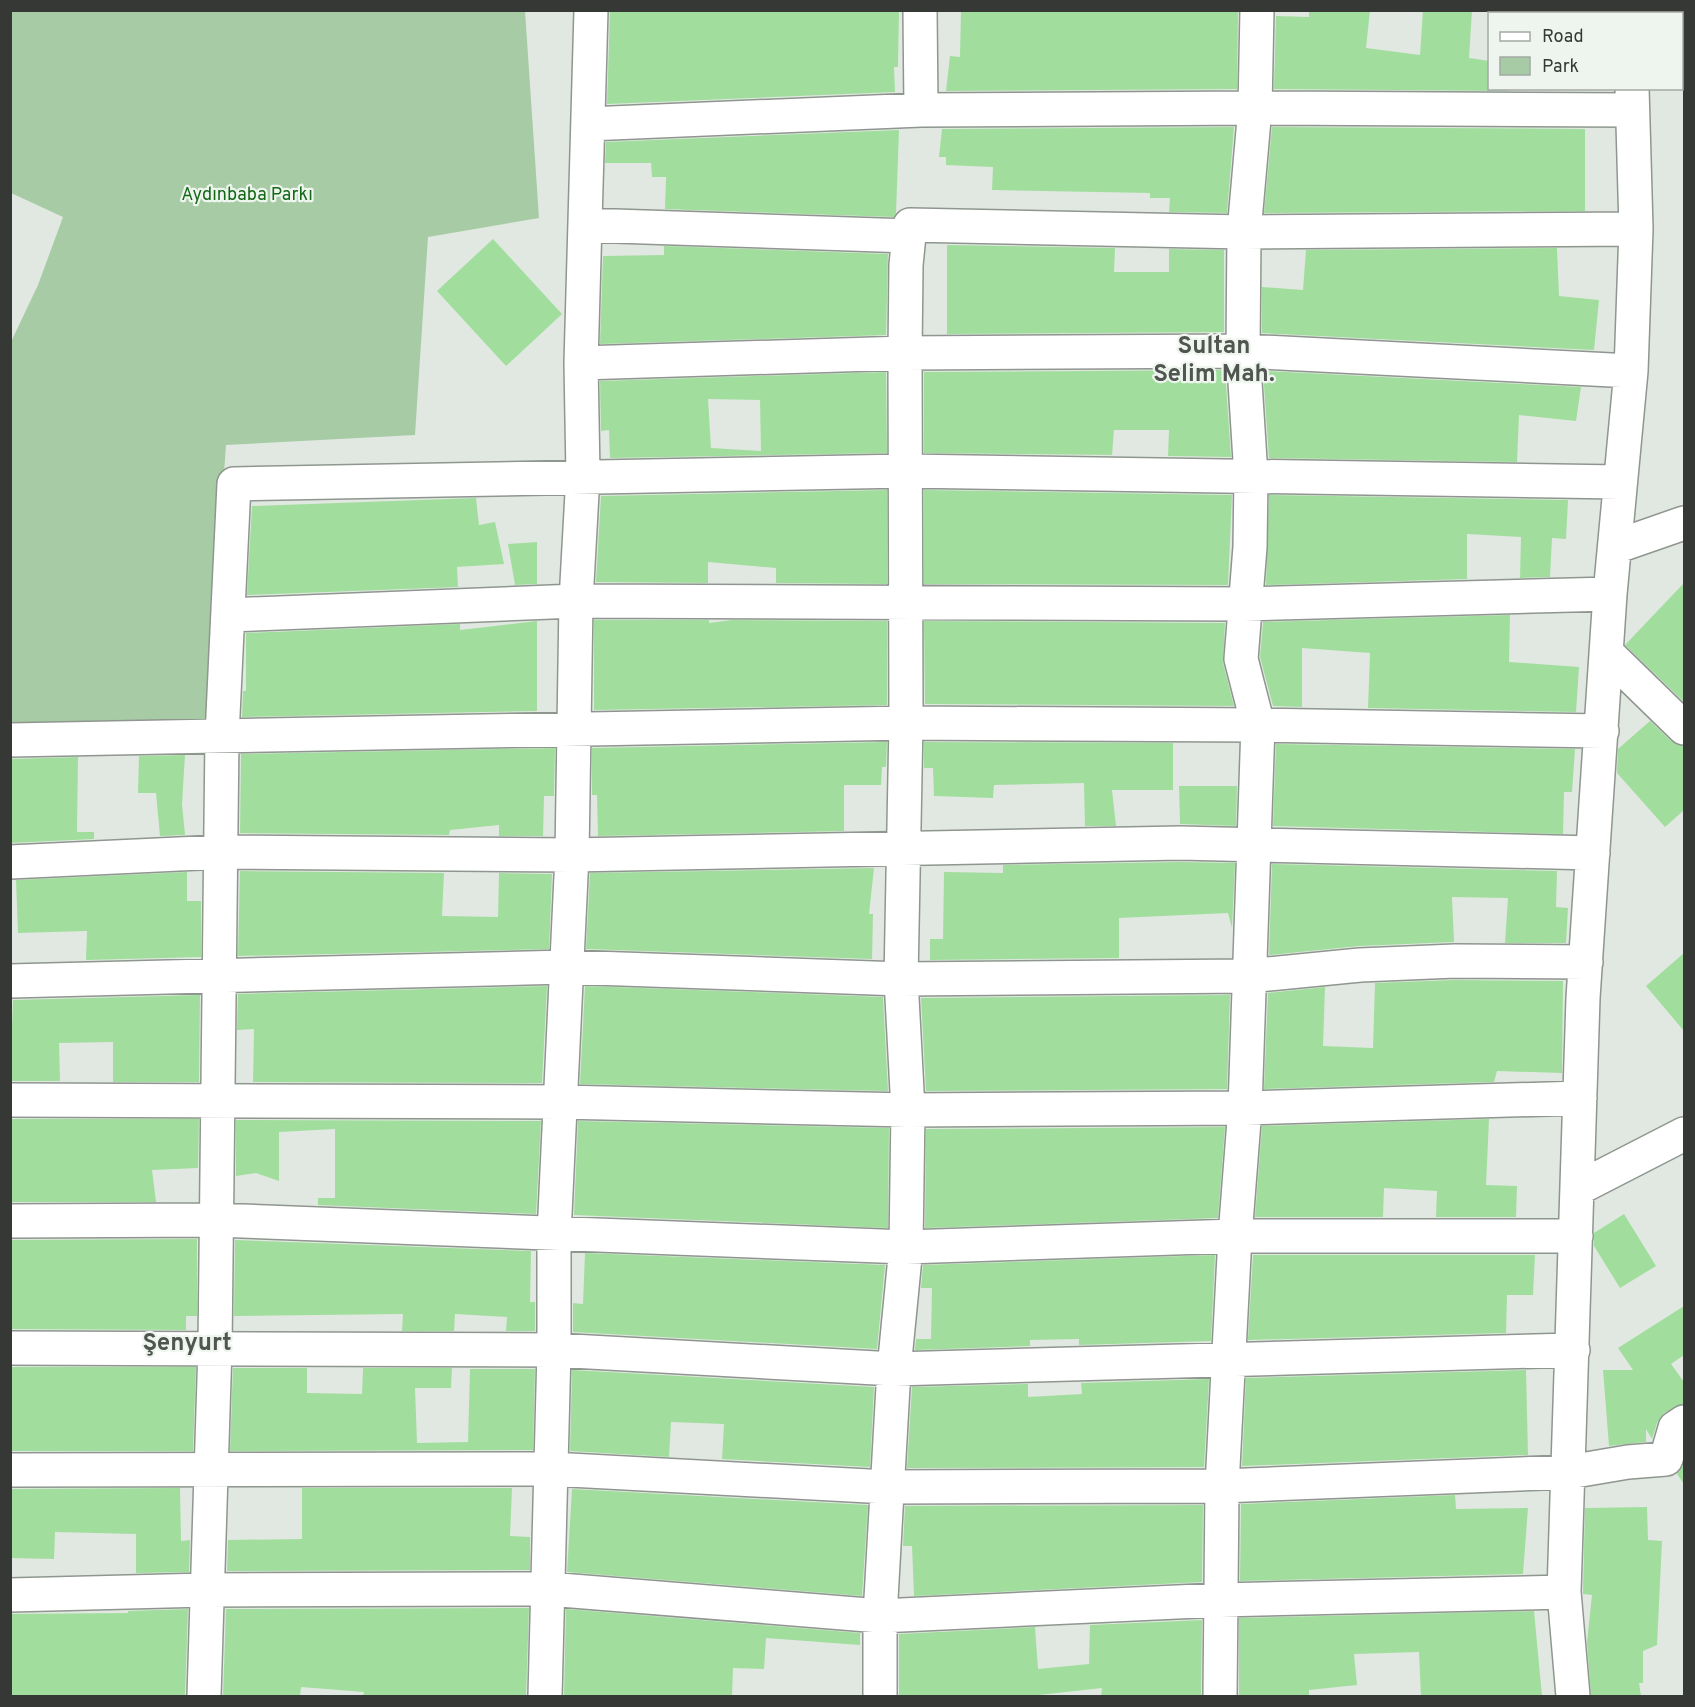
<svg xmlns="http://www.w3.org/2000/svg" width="1695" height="1707" font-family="Overpass,sans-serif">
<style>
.green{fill:#a7cca5}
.building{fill:#a1de9d;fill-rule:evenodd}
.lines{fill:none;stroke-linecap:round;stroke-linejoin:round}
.minor-casing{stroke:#8f968f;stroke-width:36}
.minor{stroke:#fff;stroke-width:33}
.labels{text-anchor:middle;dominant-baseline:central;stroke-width:4.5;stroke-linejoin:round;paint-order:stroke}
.park-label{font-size:18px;fill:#136816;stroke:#eef5ee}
.district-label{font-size:24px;font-weight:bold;fill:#50554f;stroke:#eef5ee}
</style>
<rect width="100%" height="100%" fill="#e1e8e1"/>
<path class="green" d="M11 11H525L539 218 428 237 415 435 226 445 207 719 11 726 10 344 38 285 63 217 11 193Z"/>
<path class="building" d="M610 10H899L898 67H894L895 92 607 104Z
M961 10H1238L1237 89 946 91 950 56 960 57Z
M1309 10H1370L1366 48 1420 55 1423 10H1472L1469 58 1490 61V88H1508V91L1274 89 1276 16 1309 17Z
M1234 127 1227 213 1169 212 1170 198H1150V193L992 190 993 167 946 165V157H939L942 129Z
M1272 127 1585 129V211L1264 213Z
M899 130 896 213 894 217 665 209 666 177H652L651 163H605L606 142Z
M493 239 562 314 506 366 437 291Z
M947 245 1115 248 1114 272H1169V249L1224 250V332L947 334Z
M664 246 888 254 886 335 600 344 603 256 664 255Z
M1557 248 1559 296 1599 300 1594 350 1262 333V287L1303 290 1306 250Z
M1225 370 1231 457 1168 456 1169 430H1114L1112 455 924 453V372Z
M1263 371 1581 387 1576 421 1519 415 1517 462 1269 458Z
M886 372 887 453 610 458 609 430 601 431 600 381ZM708 399 760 400 761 451 711 448Z
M887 490V584L776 583V568L708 562V583L596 582 601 496Z
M924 490 1232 495 1228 585 924 584Z
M1269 495 1568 500 1566 539 1552 538 1550 577 1520 578 1521 537 1467 534V579L1266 585Z
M476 498 479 525 495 522 504 564 457 567 458 587 247 595 252 506Z
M537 542V584L515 585 508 544Z
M1684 583V702L1625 645Z
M1510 615 1509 662 1579 667 1576 712 1368 708 1370 653 1302 648V707L1273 706 1260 657 1263 622Z
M594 620H709V623L732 620 887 621V705L594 710Z
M537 621V711L242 717 243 691H246V633L460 624V630Z
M924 621 1225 623 1223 663 1234 706 925 704Z
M1650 721 1671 741 1684 746V810L1665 827 1617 773 1618 749Z
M887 742 886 767H882L881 785H844V831L598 836 597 795H592V748Z
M924 742 1173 743V790H1112L1116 826H1085L1084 783 994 785 993 798 934 796 933 768H924Z
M1276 744 1575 749 1572 792H1564L1563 834 1273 826Z
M555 748 554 796H544L543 836H499V825L450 830 449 835 240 833 241 754Z
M185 755 182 804 185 835 160 836 156 793H138L139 756Z
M78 757 77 832H94V839L10 843V759Z
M1179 786H1237L1236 826 1180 824Z
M1180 862 1235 863 1232 928 1228 913 1119 918V958L930 960V939H943L944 872 1003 873V865Z
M1272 864 1557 871 1556 907 1568 908 1566 943H1505L1508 898 1452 897 1454 942 1359 946 1269 955Z
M874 868 869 914H873L872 959 586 949 590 873Z
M240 871 444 873 442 916 498 917 499 873 552 874 549 949 238 956Z
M187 872V901H201V957L86 960 87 931 18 933 16 880Z
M1684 953V1031L1646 986Z
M1455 980 1563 981 1562 1073 1497 1071 1494 1082 1264 1089 1268 993 1325 987 1323 1046 1373 1048 1375 983Z
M547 986 542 1083 253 1082 254 1029 237 1030 238 994Z
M585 986 883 997 888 1091 580 1084Z
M200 995 199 1082H113V1042L59 1043 60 1081H10L13 1000Z
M1230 995 1227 1089 926 1091 921 998Z
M11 1119H199L198 1168 152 1170 156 1202H10Z
M1489 1119 1486 1185 1517 1186 1516 1217H1436L1437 1191 1384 1188 1383 1217H1255L1262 1126Z
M236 1120 541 1121 536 1214 318 1205V1198H335V1129L279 1132V1181L256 1173 236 1176Z
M578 1121 889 1128 888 1228 574 1215Z
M1225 1127 1218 1218 925 1228 926 1129Z
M1624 1214 1656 1266 1620 1288 1594 1246V1233Z
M197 1239V1316H186V1330L10 1329V1240Z
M235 1240 531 1251 530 1302H535V1331H506L507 1317 455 1314 454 1331H402L403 1314 234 1316Z
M585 1253 885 1265 877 1349 573 1332V1303L583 1304Z
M1215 1255 1211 1341 1079 1345V1339L1030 1340V1346L915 1350 916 1339H931L932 1288H921L923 1265Z
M1253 1255H1535L1533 1295H1507L1506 1333 1248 1340Z
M1684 1306V1355L1671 1364 1684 1382V1404L1664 1413 1657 1423 1652 1439 1646 1429V1442L1609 1446 1603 1370H1633L1618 1348Z
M10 1367H196L193 1451H10Z
M233 1368H307V1393L362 1394 363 1368H452L451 1388H415L417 1443 468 1442 470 1369H535L533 1450 230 1451Z
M572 1370 874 1387 870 1467 722 1459 724 1424 671 1422 669 1457 570 1451Z
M1526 1370 1528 1455 1242 1466 1246 1378Z
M1209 1379 1204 1467 907 1468 912 1387 1028 1384V1397L1082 1394 1081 1383Z
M1684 1463V1484L1677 1474Z
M180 1488 181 1541 190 1540 189 1572 136 1573V1534L55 1532 54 1559 10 1558V1489Z
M302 1488H512L510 1536 530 1537V1570L227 1571 228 1540 302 1539Z
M572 1489 868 1505 862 1596 567 1572Z
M1455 1495 1456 1509 1528 1508 1523 1574 1240 1581 1241 1504Z
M1203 1505 1202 1582 914 1596 912 1546H903L905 1506Z
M1647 1507 1648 1540 1662 1541 1657 1645 1643 1651V1683H1639L1641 1696H1591L1587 1642 1592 1595 1583 1594V1591L1585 1508Z
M529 1608 526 1696H363L364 1692 301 1687 300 1696H223L226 1609Z
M188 1609 185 1696H10V1614L128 1613V1611Z
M566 1609 860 1633V1645L766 1638 764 1669 733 1668 732 1696H564Z
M1534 1611 1542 1696H1421L1419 1652 1354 1654 1357 1685 1309 1690V1696H1239V1618Z
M1202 1620 1201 1696H1101L1102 1688 1030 1696H899V1634L1035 1627 1038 1669 1089 1664 1090 1625Z"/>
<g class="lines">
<g class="minor-casing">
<path id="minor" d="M920 10 921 110
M1635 14V10
M588 124 921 110 1255 108 1631 110
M585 225 909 236
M581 363 905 353 1243 351 1631 371
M1615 547 1684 523
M228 615 576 601 1244 604 1610 594
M1607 653 1684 728
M10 740 906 723 1258 725 1602 731
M10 862 221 852 572 855 1180 843 1593 853
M10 981 565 967 901 979 1248 976 1360 965 1455 961 1586 962
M10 1100 561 1102 908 1110 1245 1108 1580 1098
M1577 1189 1684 1134
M10 1221 215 1220 906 1247 1235 1236H1576
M10 1348 554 1350 894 1369 1573 1350
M10 1470 551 1469 887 1487 1222 1486 1569 1472 1628 1462 1666 1459 1675 1428 1684 1422
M10 1595 206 1590 548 1589 880 1616 1220 1600 1564 1592
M204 1696 215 1347 222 736 234 484 906 471 1620 482
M545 1696 554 1350V1235L572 855 576 601 583 475 581 363 591 10
M880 1696V1616L894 1369 906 1247 908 1110 901 979 906 723 905 353 906 265 910 225 1244 232 1636 229
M1220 1696 1222 1486 1235 1236 1245 1108 1258 725 1241 659 1250 547 1251 476 1243 351 1244 232 1255 108 1257 10
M1573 1696 1564 1592 1583 998 1610 594 1631 371 1636 229 1632 88"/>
</g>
<use href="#minor" class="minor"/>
</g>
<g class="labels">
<g class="park-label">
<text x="247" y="195">Aydınbaba Parkı</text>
</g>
<g class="district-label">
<text x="1214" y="347">Sultan<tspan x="1214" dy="28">Selim Mah.</tspan></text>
<text x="187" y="1344">Şenyurt</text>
</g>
</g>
<rect width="1695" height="1707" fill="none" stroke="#363835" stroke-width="24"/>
<rect x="1488" y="12" width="195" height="78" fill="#eef5ee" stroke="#a4a9a4" stroke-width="1.5"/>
<rect x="1500" y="32" width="30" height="9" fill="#ffffff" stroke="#a4a9a4" stroke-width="1.5"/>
<text x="1542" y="42" font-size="18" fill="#363835">Road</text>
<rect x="1500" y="57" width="30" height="18" fill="#a7cca5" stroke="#a4a9a4" stroke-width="1.5"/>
<text x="1542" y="72" font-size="18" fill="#363835">Park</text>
</svg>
